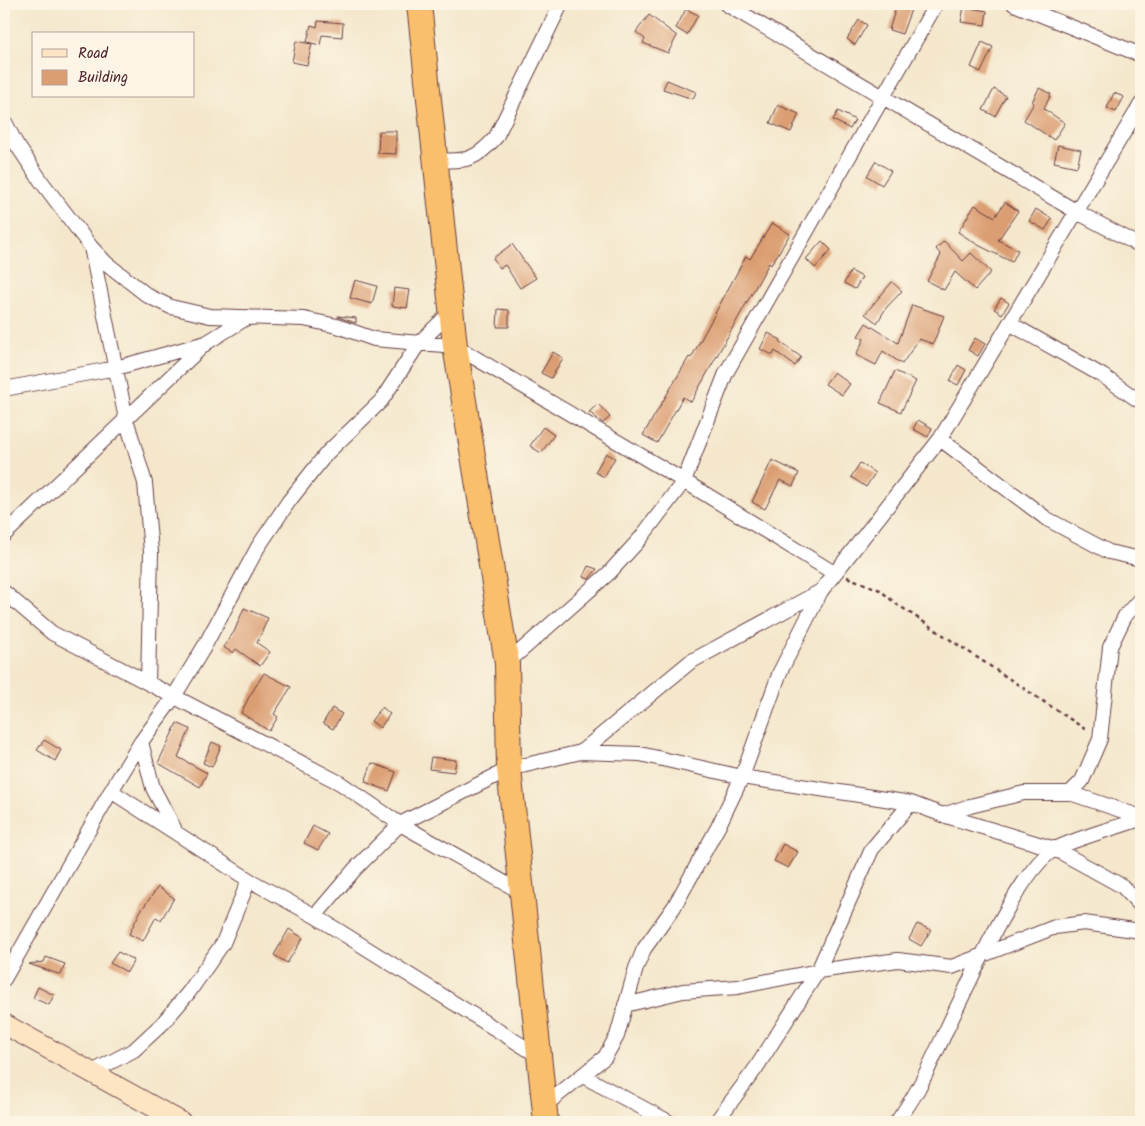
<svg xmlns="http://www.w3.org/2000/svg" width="1145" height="1126" font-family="Kalam,sans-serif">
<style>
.building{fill:#db9e72}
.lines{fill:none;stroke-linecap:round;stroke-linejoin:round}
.minor-casing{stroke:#643d43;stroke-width:16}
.secondary-casing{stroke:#643d43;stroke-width:22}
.trunk-casing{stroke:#643d43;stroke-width:26}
.path{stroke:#643d43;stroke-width:2.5;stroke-dasharray:4 4;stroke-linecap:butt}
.minor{stroke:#fff;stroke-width:14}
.secondary{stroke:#fde5c4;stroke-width:20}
.trunk{stroke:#f9bf6c;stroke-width:24}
</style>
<rect width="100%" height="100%" fill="#fcf5e5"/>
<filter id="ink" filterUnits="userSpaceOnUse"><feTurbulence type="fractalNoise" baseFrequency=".02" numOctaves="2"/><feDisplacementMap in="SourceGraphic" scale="10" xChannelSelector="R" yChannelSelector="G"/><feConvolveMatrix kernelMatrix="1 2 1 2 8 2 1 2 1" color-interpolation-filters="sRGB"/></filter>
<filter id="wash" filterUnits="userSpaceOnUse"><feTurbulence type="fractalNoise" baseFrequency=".0096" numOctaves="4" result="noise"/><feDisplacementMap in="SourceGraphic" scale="20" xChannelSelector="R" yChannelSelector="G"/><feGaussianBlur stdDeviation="1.12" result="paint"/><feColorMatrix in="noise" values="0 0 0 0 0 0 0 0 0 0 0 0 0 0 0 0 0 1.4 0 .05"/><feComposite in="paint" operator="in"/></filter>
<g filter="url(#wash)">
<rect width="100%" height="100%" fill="#f4e7cc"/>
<g id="blocks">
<path class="building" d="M897 4H913L902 34 889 30Z
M964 7 987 11 985 25 961 22Z
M686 9 698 15 687 35 676 28Z
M649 15 677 36 668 53 643 43 645 39 636 32Z
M859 20 867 25 855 45 847 39Z
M318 21 343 23 342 37 322 35 320 45 307 42 311 25 317 27Z
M296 41 312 44 307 65 292 62Z
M982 42 993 47 981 72 971 67Z
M667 80 696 92 693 99 663 89Z
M1039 88 1051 94 1044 109 1065 123 1054 140 1024 120 1034 103 1032 102Z
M994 89 1006 96 995 116 983 110Z
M1114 93 1124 97 1116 112 1107 108Z
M778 105 799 114 791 132 770 123Z
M838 111 855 120 850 129 833 120Z
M379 131H396V154L378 153Z
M1058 145 1081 150 1077 167 1054 162Z
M876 161 891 171 882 185 867 176Z
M1005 202 1018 211 998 240 1018 250 1012 262 978 245 958 232 975 205 995 217Z
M1036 209 1052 219 1045 230 1029 221Z
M772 223 790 234 771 265 769 263 691 402 683 397 657 443 643 435 689 357 691 358 746 256 750 259Z
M822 241 831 250 815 268 806 259Z
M944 241 963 261 971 253 991 272 975 290 955 272 944 290 927 281 941 255 936 249Z
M512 244 536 278 520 288 505 265 500 268 493 258Z
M851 271 862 277 855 289 844 283Z
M355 280 377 286 372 304 350 298Z
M892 282 902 291 886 308 877 323 865 314Z
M394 288 410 290 407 308 392 306Z
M1001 298 1009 303 1002 314 994 309Z
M912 305 944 316 933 344 919 339 902 364 883 351 876 365 856 355 864 339 858 336 866 323 898 343Z
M498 309 509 310V327H497Z
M338 316 356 318V323L338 317Z
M768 333 781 340 780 342 801 357 795 366 775 351 773 355 760 349Z
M975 338 985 344 978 356 968 350Z
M553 352 563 358 551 378 541 373Z
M958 365 966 370 958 385 950 381Z
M895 371 916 381 901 412 880 403Z
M834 372 850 384 842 395 825 384Z
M598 404 610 417 603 423 589 412Z
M918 420 932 428 928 437 913 429Z
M543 427 554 435 541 453 530 446Z
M606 453 615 458 604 477 595 472Z
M772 460 799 473 793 486 780 480 765 509 752 502Z
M860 463 875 473 866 487 851 477Z
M588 566 597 569 589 579 583 577Z
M244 608 268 618 257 643 270 652 260 666 236 649 233 653 223 647 234 632Z
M264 673 291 687 274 714 278 717 269 731 241 713 249 697Z
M382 707 390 714 380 728 371 721Z
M332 708 342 714 333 729 323 723Z
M177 723 190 729 178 757 207 773 200 787 158 763Z
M44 740 61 750 55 761 37 750Z
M212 742 221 746 212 767 203 763Z
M431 757 456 760 454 772 429 769Z
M372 763 396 772 389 791 365 782Z
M313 826 328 834 318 850 304 843Z
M783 844 798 852 788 868 774 861Z
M158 887 174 898 161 920 156 917 143 941 129 934 140 912Z
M917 924 931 930 921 946 909 939Z
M289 929 303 938 287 963 274 955Z
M118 952 134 960 127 972 110 963Z
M46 957 65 964 61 975 29 964 44 962Z
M38 987 54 995 49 1005 33 998Z"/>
</g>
</g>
<g filter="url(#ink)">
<use href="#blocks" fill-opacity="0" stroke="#643d43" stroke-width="1"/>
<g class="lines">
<g class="minor-casing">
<path id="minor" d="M726 4 1077 212 1141 246
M1014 4 1141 55
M4 120 15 142 41 181 91 247 106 263 148 296 171 307 210 316 304 319 337 326 374 339 455 346 684 481 834 573
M437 160C466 162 476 160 496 137L561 4
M91 247 126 419 145 483 151 552 148 683
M1011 324 1103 376 1141 402
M4 389 116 368 206 343 248 317
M940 439 1047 519 1109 552 1141 559
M4 535 206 343
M4 592 52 633 340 783 400 824 521 892
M507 663 609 573 640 539 684 481 726 373 936 4
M141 742 153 788 174 828
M581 752 640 754 742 777 911 803 943 815 970 806 1024 793H1070L1082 781 1100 739 1110 647 1125 616 1141 598
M111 791 249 880 315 916 537 1055
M1070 793 1141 817
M943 815 1055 849 1122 886 1141 906
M315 916 355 869 400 824 509 769 581 752 690 662 821 591
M4 979 111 791 141 742 173 698 204 647 258 547 289 501 327 453 381 401 419 343 452 311
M625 1005 683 991 738 987 818 971 898 960 952 967 1055 927 1084 923 1141 931
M90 1073 134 1050 163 1023 189 992 223 943 249 880
M583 1076 669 1122
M544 1106 605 1057 617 1036 636 968 644 949 674 907 718 827 742 777 780 672 821 591 940 439 1141 104
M716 1122 756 1068 818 971 872 849 911 803
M897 1122C904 1111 913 1099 919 1087 945 1038 1013 871 1055 849 1079 837 1115 828 1141 819"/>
</g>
<g class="secondary-casing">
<path id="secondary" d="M4 1024 181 1122"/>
</g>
<g class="trunk-casing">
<path id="trunk" d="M419 4 455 346 507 663 509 769 546 1122"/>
</g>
<path class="path" d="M847 577 880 590 895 603 1088 731"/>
<use href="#minor" class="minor"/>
<use href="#secondary" class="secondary"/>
<use href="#trunk" class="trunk"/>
</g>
</g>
<rect width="1145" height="1126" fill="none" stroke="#fcf5e5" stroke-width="20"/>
<rect x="32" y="32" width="162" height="65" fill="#fcf5e5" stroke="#b59f9b"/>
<rect x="42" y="49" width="25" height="8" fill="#fde5c4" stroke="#b59f9b"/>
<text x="78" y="58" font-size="15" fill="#4a1f2b">Road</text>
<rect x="42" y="70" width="25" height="15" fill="#db9e72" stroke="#b59f9b"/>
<text x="78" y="82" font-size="15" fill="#4a1f2b">Building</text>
</svg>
